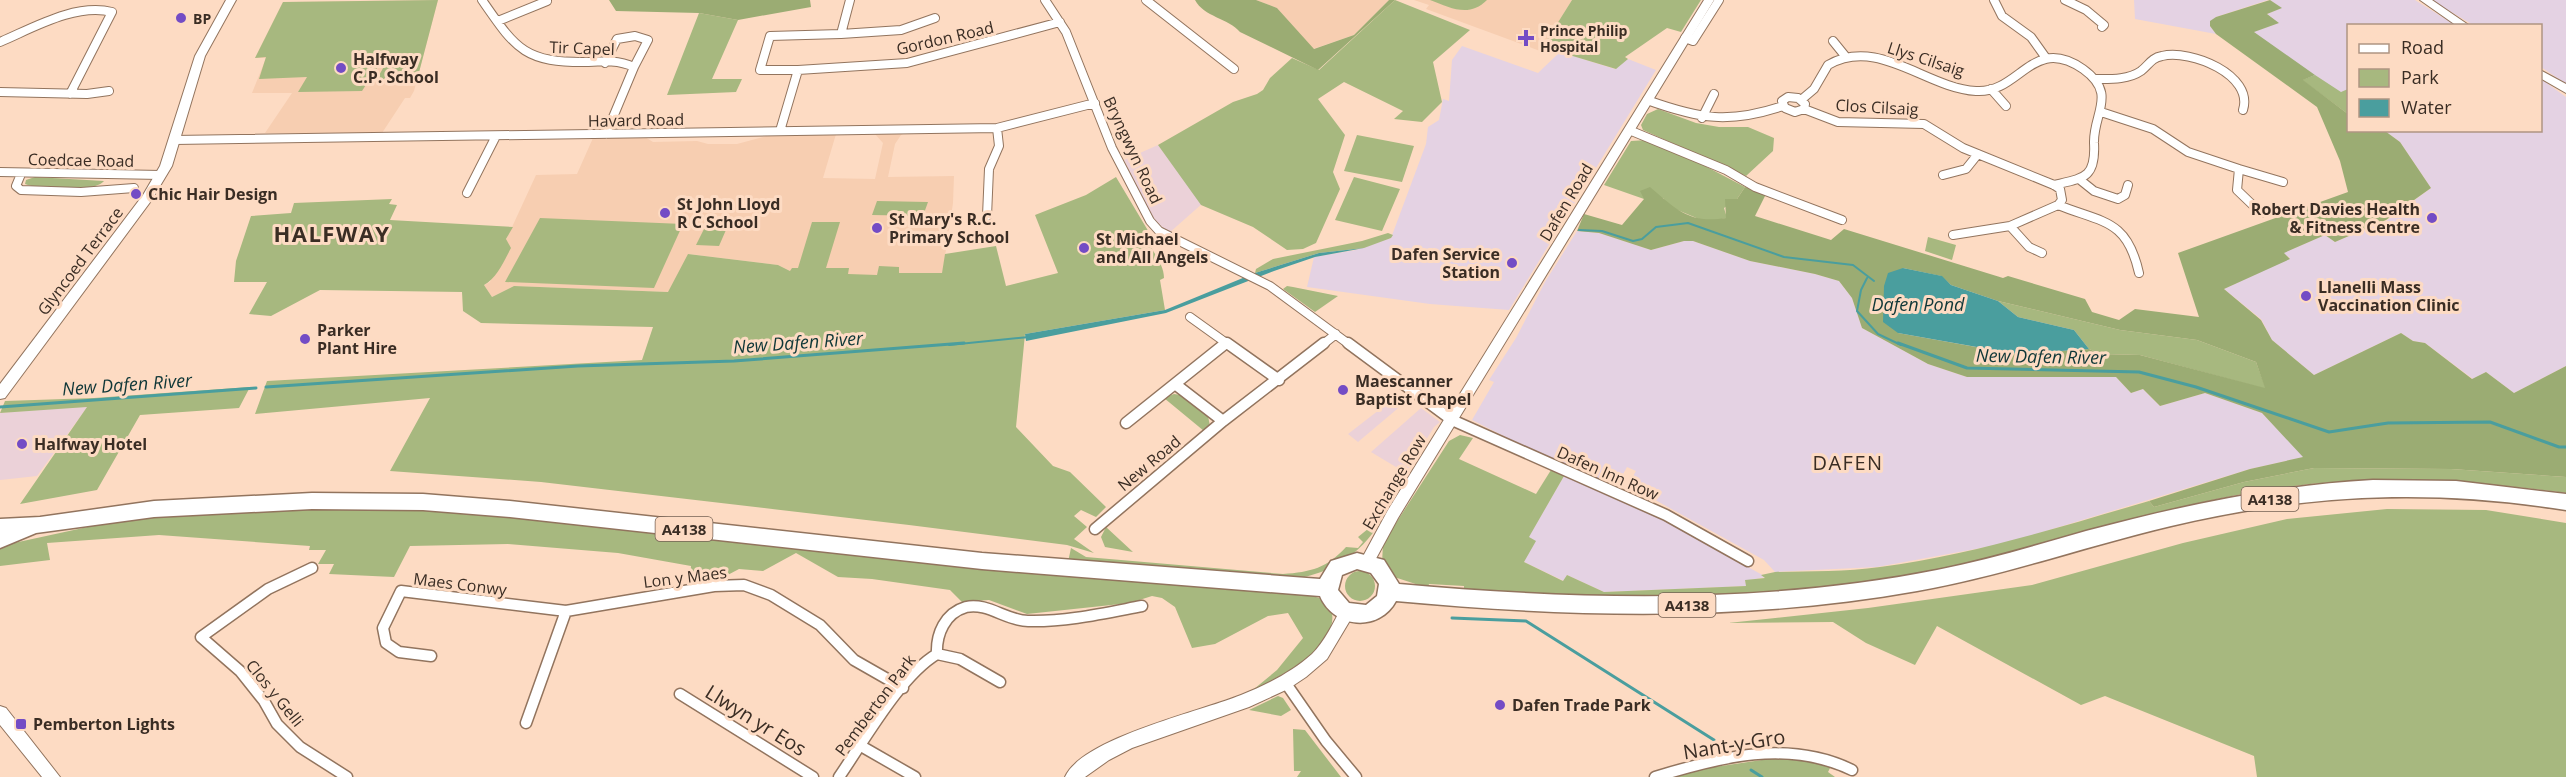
<svg xmlns="http://www.w3.org/2000/svg" width="2566" height="777" font-family="'Open Sans',sans-serif">
<style>
.commercial{fill:#ebd1d8}
.industrial{fill:#e4d2e3}
.built{fill:#f7ceb1}
.green{fill:#a7b87f}
.forest{fill:#9bac73;fill-rule:evenodd}
.water{fill:#4a9e9e}
.lines{fill:none;stroke-linecap:round;stroke-linejoin:round}
.stream-far1{stroke:#4a9e9e;stroke-width:2}
.stream{stroke:#4a9e9e;stroke-width:3}
.street-far1-casing{stroke:#92745e;stroke-width:10}
.street-casing{stroke:#92745e;stroke-width:13}
.secondary-casing{stroke:#92745e;stroke-width:2}
.highway-casing{stroke:#92745e;stroke-width:3}
.street-far1{stroke:#fff;stroke-width:8}
.street{stroke:#fff;stroke-width:10}
.secondary{fill:#fff;fill-rule:evenodd}
.highway{fill:#fff;fill-rule:evenodd}
.poi-dot{fill:#734cc5;stroke:#fddbc3;stroke-width:2}
.labels{text-anchor:middle;dominant-baseline:central;stroke-width:6;stroke-linejoin:round;paint-order:stroke}
.far-poi-label{font-size:14px;font-weight:bold;fill:#3a2d24;stroke:#fddbc3;text-anchor:start}
.shield{fill:#fddbc3;stroke:#746154;stroke-width:1.5}
.shield-label{font-size:15px;font-weight:bold;fill:#3a2d24}
.street-label{font-size:16px;fill:#3a2d24;stroke:#fddbc3}
.poi-label{font-size:16px;font-weight:bold;fill:#3a2d24;stroke:#fddbc3;text-anchor:start}
.water-label{font-size:18px;font-style:italic;fill:#0f3738;stroke:#fddbc3}
.quarter-label{font-size:20px;letter-spacing:1.5px;fill:#3a2d24;stroke:#fddbc3}
.near-street-label{font-size:20px;fill:#3a2d24;stroke:#fddbc3}
.district-label{font-size:22px;font-weight:bold;letter-spacing:1.5px;fill:#3a2d24;stroke:#fddbc3}
</style>
<rect width="100%" height="100%" fill="#fddbc3"/>
<path class="commercial" d="M1158 145 1203 203 1169 233 1154 220 1124 160Z
M1401 393 1409 399 1358 442 1348 434Z
M88 406 37 476 0 480V413Z
M1421 408 1440 422 1434 427 1406 473 1371 452Z"/>
<path class="industrial" d="M2134 0H2268L2216 17 2210 26 2216 34 2135 19Z
M2270 0H2415L2455 25 2348 26V114L2253 32 2278 23 2267 14 2281 8Z
M2431 0H2566V84L2541 67 2540 26 2473 25Z
M1462 46 1538 73 1560 52 1615 69 1628 59 1656 70 1509 310 1430 304 1307 287 1314 257 1356 250 1391 238 1426 144 1428 127 1439 120 1443 99 1449 101 1452 60Z
M2541 79 2566 97V366L2514 393 2486 372 2473 379 2425 343 2413 341 2401 333 2314 375 2272 340 2261 319 2224 289 2290 258 2283 253 2325 235 2335 242 2386 221 2431 188 2400 142 2385 131 2540 130Z
M1577 231 1599 233 1651 250 1684 241H1693L1750 261 1815 274 1839 281 1852 298 1862 328 1928 364 1967 377H2116L2131 393 2143 389 2160 406 2205 393 2262 413 2304 457 2250 469 2003 544 1877 567 1775 572 1764 560 1628 485 1636 471 1627 467 1616 487 1567 468 1472 420 1494 382 1489 380 1516 338 1545 282Z
M1564 476 1653 514 1766 577 1745 581 1747 586 1604 592 1567 575 1564 581 1524 562 1535 541 1528 538Z"/>
<path class="built" d="M438 0 414 91 410 98H405L382 133H265L292 93H252L266 58H255L283 2Z
M1256 0H1389L1354 35 1313 49 1277 8Z
M1414 0H1572L1540 51 1426 9 1429 5Z
M905 133 901 135 895 144 888 177 954 176 953 203 932 342 778 265 689 254 669 292 514 286 492 297 484 285 490 282 506 240 536 175 577 174 593 138 645 137 653 142 697 141 708 144H737L770 135 836 134 823 178 875 179 883 143 875 134Z"/>
<path class="green" d="M438 0 417 80H410L415 72 405 73 401 79H377L387 61H351L381 62 362 91 298 92 307 77 259 79 266 57 255 58 283 2Z
M1395 0 1470 30 1433 62 1442 102 1422 122 1394 119 1403 111 1344 82 1318 99 1345 135 1333 172 1340 189 1316 243 1303 249 1287 250 1253 227 1201 205 1158 145 1233 102 1257 94 1263 90 1270 78 1292 58 1319 70Z
M1430 0H1487C1469 18 1451 8 1430 0Z
M1572 0H1701L1681 32 1667 28 1625 57 1628 59 1616 69 1556 51H1540Z
M699 13 738 20 712 79H742L736 92 667 95Z
M2315 75 2341 92 2348 89V114L2302 80Z
M1658 109 1696 123 1719 127H1748L1774 138 1773 151 1746 176 1643 130 1641 125 1647 114Z
M1357 135 1414 146 1402 182 1344 171Z
M1647 140 1686 156 1745 187 1737 199 1724 208 1727 218 1706 222 1668 206 1663 198 1644 199 1604 185 1631 141Z
M35 177 104 181C95 193 38 190 25 184L26 180Z
M1116 177 1150 234 1147 236C1150 251 1164 262 1164 278L1160 280 1165 310 1025 334 1016 427 1053 466 1070 472 1106 507 1096 517 1081 510 1074 516 1087 527 1074 539 1094 553 1067 545 909 525 541 482 390 471 430 398 255 414 267 381 642 360 653 327 481 323 463 311 462 292 320 290 271 316 249 314 267 282H234L236 261 251 216 291 213 294 203 392 199 389 204 397 205 390 220 513 227 506 239 511 248C504 261 497 278 484 285L492 297 514 286 668 292 688 254 778 265 790 271 792 268H798L812 222H840L826 268H849L848 274 877 275 879 266 899 267V273H942L945 254 996 246 1006 286 1058 273 1035 215 1086 195Z
M1354 177 1400 189 1382 231 1335 220Z
M877 201 928 202 923 216 872 215Z
M540 218 683 224 654 288 505 282Z
M707 223H729L719 246 696 245Z
M1388 233 1393 235 1391 238 1364 248 1319 253 1255 273 1256 269 1273 259 1362 241Z
M1928 237 1956 245 1952 260 1925 251Z
M1287 286 1293 287 1338 296 1315 312 1283 289Z
M1998 301 2120 330 2197 340 2256 362 2266 389 2140 355 2101 354 2089 349 2074 330 2018 317Z
M250 387 239 408 140 415 97 490 20 504 87 407 0 413 5 401 94 398Z
M1174 394 1181 395 1208 416 1210 426 1204 431 1164 398Z
M1460 435 1473 438 1459 459 1536 494 1551 470 1564 476 1529 537 1536 541 1524 562 1563 581 1567 575 1604 592 1746 586 1745 580 1765 578 1761 575 1775 572C1809 571 1845 572 1880 567 1972 555 2060 527 2149 501L2154 507 2244 482 2314 468 2451 469 2566 477V493C2466 480 2364 474 2265 490 2134 511 2009 561 1878 582 1741 604 1602 597 1464 590V586L1429 584 1428 588 1391 576 1382 564 1383 543 1449 441Z
M375 506C597 521 819 553 1041 574 1092 578 1143 583 1194 586 1238 589 1287 585 1328 601 1350 642 1284 675 1254 689L1277 670 1303 638 1288 613 1268 616 1215 644 1192 648 1175 607 1162 598 1152 596 1130 603 1027 614 989 600 962 602 950 590 872 579 838 577 796 553 763 571 739 569 722 578 690 579 691 566 618 553 508 544 410 546 394 577 329 574 334 564H318L326 550H309L310 546 159 535 47 543 50 560 0 566V546L106 523 188 511Z
M2387 509 2486 510 2566 523V777H2257L2254 756 2105 696 2081 705 1937 626 1915 665 1866 643 1833 622 1728 623 1868 608 2032 585 2183 543 2287 519Z
M1379 520 1380 523C1359 555 1332 573 1294 579L1068 562 1071 548 1086 557 1283 574C1311 572 1327 568 1346 547L1358 548 1363 542 1358 537Z
M1106 527 1133 552 1105 547 1101 537Z
M1345 586a15 15 0 1 1 30 0a15 15 0 1 1-30 0Z
M1278 696 1283 698 1291 710 1281 716 1249 710Z
M1293 729 1305 730 1341 777H1297L1301 771H1294Z
M1789 756 1831 766 1828 772 1835 777H1674L1701 769Z"/>
<path class="forest" d="M609 0H810L811 7 738 20 699 13 616 11Z
M1195 0H1256L1277 8 1314 49 1354 35 1389 0H1395L1318 70 1240 32C1228 18 1204 17 1195 0Z
M2270 0 2282 8 2267 14 2279 23 2254 32 2315 75 2303 80 2348 114V130L2385 131 2400 142 2431 188 2386 220 2335 242 2325 235 2284 253 2290 259 2224 289 2261 320 2272 340 2314 375 2401 333 2413 341 2425 343 2472 379 2486 372 2514 393 2566 366V477L2451 469 2314 468 2244 482 2154 507 2149 501 2250 469 2303 457 2262 413 2205 393 2160 406 2143 389 2131 393 2116 377H1967L1928 364 1862 328 1852 298 1839 281 1815 274 1750 261 1693 241H1684L1651 250 1599 233 1577 231 1584 214 1622 225 1644 199 1640 191 1650 187C1676 209 1689 224 1726 218L1725 199H1737L1745 187 1766 194 1755 216 1831 240 1844 229 2003 278 2008 276 2085 299 2092 312 2119 320 2135 309 2199 317 2178 253 2348 192 2340 161 2317 107 2216 34 2210 26V21L2216 17ZM1903 268 1941 276 1951 285 1998 301 2120 330 2197 340 2256 362 2265 388 2140 355 2101 354 2089 349 2015 354 1898 333Z"/>
<path class="water" d="M1364 248 1315 257 1274 271 1166 313 1026 341 1025 334 1165 310 1255 273 1319 253Z
M1903 268 1942 276 1951 285 1998 301 2018 317 2074 330 2089 349 2016 354 1898 333 1883 322 1884 286 1888 273Z"/>
<g class="lines">
<path class="stream-far1" d="M1579 230 1602 231 1633 241 1642 239 1656 227 1688 223 1784 257 1853 265 1874 281
M1867 278 1861 290 1857 311 1878 334 1901 345
M949 345 1029 337"/>
<path class="stream" d="M1898 343 1967 368 2139 372 2196 387 2329 432 2388 423 2490 422 2559 447H2566
M266 387 578 366 734 361 964 343
M0 407 256 388
M1452 618 1526 621 1714 740
M1751 770 1762 777"/>
<g class="street-far1-casing">
<path id="street-far1" d="M482 0C516 49 524 63 588 62 604 61 619 60 634 67L606 134
M1045 0 1066 32 1112 148 1150 221 1159 231 1270 286 1350 345
M1146 0 1234 69
M1994 0 2002 16 2031 37 2046 58
M2065 0 2086 10 2104 25 2102 27
M498 21 547 1
M841 34 901 30 935 18
M1685 38 1693 41 1719 0
M1833 41 1846 57
M0 42C33 28 75 3 112 12L70 94
M605 63 617 39 635 36 648 40 634 67
M798 70 907 63 1060 22
M2095 79C2110 79 2128 80 2141 71 2149 65 2151 58 2162 56 2191 49 2254 75 2243 110
M1991 89 2006 106
M0 92 87 94 109 91
M1788 97 1798 98 1805 104 1804 109 1795 112 1785 108 1782 101Z
M1647 100C1700 119 1729 124 1783 106
M1801 100 1814 89 1828 65C1878 36 1926 88 1976 91 2020 94 2032 34 2083 69 2118 94 2093 113 2094 143 2096 178 2084 178 2054 185
M1804 109 1838 122 1924 124 1963 148 2054 185 2060 189 2062 200 2058 205C2103 223 2127 219 2139 273
M2101 112 2153 129 2188 152 2239 169 2237 190 2261 213
M1702 118 1714 94
M1629 130 1726 170 1755 187 1842 220
M780 131 798 70H760L770 36 841 34 850 0
M174 140 997 128 1095 103
M2239 169 2283 182
M0 172 161 175
M21 174 16 186 21 190 81 192 134 188
M1943 175 1966 169 1978 154
M2079 179 2094 191 2118 199 2125 195 2128 185
M467 193 496 136
M987 216 989 169 999 146 997 128
M1953 235 2010 226
M2042 253 2029 247 2010 226 2058 205
M1190 317 1229 345
M1224 345 1226 343
M1322 345 1336 334"/>
</g>
<g class="street-casing">
<path id="street" d="M1227 343 1279 380
M1348 343 1452 420 1666 515 1748 561
M1175 384 1223 421
M1126 423 1226 343
M1095 529 1223 421 1324 343
M312 568 268 589 201 637 240 671 264 701 277 724 300 747 347 777
M937 654C936 634 945 613 966 607 987 602 1007 621 1028 621 1066 622 1105 613 1142 606
M431 656 399 652 386 643 383 628 401 591 566 611 714 586 744 585 771 595 820 625 854 660 903 688
M1285 682 1326 741 1356 777
M680 694 813 777
M526 723 566 611
M861 746 915 777
M839 777C864 741 900 676 937 654L960 659 1000 682
M1655 777C1720 757 1788 739 1852 770"/>
</g>
<g class="secondary-casing">
<path id="secondary" d="M226 0H236L205 56 172 166 151 201 5 398 0 399V384L143 195 160 166 195 56Z
M1704 0H1714L1398 518 1372 566 1367 568 1362 566 1360 562 1388 510Z
M2420 0H2432L2470 26H2457Z
M2540 70 2566 84V93L2540 78Z
M1347 605 1352 607 1355 612 1327 659 1306 677 1288 689 1249 707 1132 748 1109 760 1085 777H1065C1082 738 1202 711 1241 695 1266 685 1292 672 1312 654 1325 641 1333 623 1342 607Z
M0 706 6 708 60 777H42L0 725Z"/>
</g>
<g class="highway-casing">
<path id="highway" d="M2373 480 2456 481 2566 494V510C2429 488 2306 494 2171 526 2086 546 2003 576 1917 591 1745 622 1569 617 1396 601 1379 633 1333 628 1320 596L982 569 510 517 423 510 312 509 154 517 36 533 0 548V519L40 517 154 501 312 493 423 494 510 501 982 553 1320 579 1331 561 1357 553 1384 560 1399 584C1578 600 1760 605 1937 570 1988 560 2037 545 2086 531 2181 506 2275 485 2373 480ZM1357 569 1371 573 1379 584 1377 596 1366 605 1349 603 1338 590 1342 575Z"/>
</g>
<use href="#street-far1" class="street-far1"/>
<use href="#street" class="street"/>
<use href="#secondary" class="secondary"/>
<use href="#highway" class="highway"/>
</g>
<g class="poi-dot">
<circle cx="181" cy="18" r="6"/>
<path d="M1523 29h6v6h6v6h-6v6h-6v-6h-6v-6h6z"/>
<circle cx="341" cy="68" r="6"/>
<circle cx="136" cy="194" r="6"/>
<circle cx="665" cy="213" r="6"/>
<circle cx="2432" cy="218" r="6"/>
<circle cx="877" cy="228" r="6"/>
<circle cx="1084" cy="248" r="6"/>
<circle cx="1512" cy="263" r="6"/>
<circle cx="2306" cy="296" r="6"/>
<circle cx="305" cy="339" r="6"/>
<circle cx="1343" cy="390" r="6"/>
<circle cx="22" cy="444" r="6"/>
<circle cx="1500" cy="705" r="6"/>
<rect x="15" y="718" width="12" height="12" rx="3"/>
</g>
<g class="labels">
<g class="far-poi-label">
<text x="193" y="18">BP</text>
<text x="1540" y="30">Prince Philip<tspan x="1540" dy="16">Hospital</tspan></text>
</g>
<g class="shield">
<rect x="2241.5" y="487" width="57" height="24" rx="4.5"/>
<rect x="655.5" y="517" width="57" height="24" rx="4.5"/>
<rect x="1658.5" y="593" width="57" height="24" rx="4.5"/>
</g>
<g class="shield-label">
<text x="2270" y="499">A4138</text>
<text x="684" y="529">A4138</text>
<text x="1687" y="605">A4138</text>
</g>
<g class="street-label">
<text transform="translate(945 38) rotate(-13)">Gordon Road</text>
<text transform="translate(582 48) rotate(2)">Tir Capel</text>
<text transform="translate(1926 59) rotate(18)">Llys Cilsaig</text>
<text transform="translate(1877 107) rotate(3)">Clos Cilsaig</text>
<text transform="translate(636 120) rotate(-1)">Havard Road</text>
<text transform="translate(1133 150) rotate(65)">Bryngwyn Road</text>
<text transform="translate(81 160) rotate(1)">Coedcae Road</text>
<text transform="translate(1566 202) rotate(-59)">Dafen Road</text>
<text transform="translate(80 261) rotate(-53)">Glyncoed Terrace</text>
<text transform="translate(1149 463) rotate(-40)">New Road</text>
<text transform="translate(1608 473) rotate(24)">Dafen Inn Row</text>
<text transform="translate(1394 482) rotate(-59)">Exchange Row</text>
<text transform="translate(685 577) rotate(-7)">Lon y Maes</text>
<text transform="translate(460 584) rotate(7)">Maes Conwy</text>
<text transform="translate(275 693) rotate(51)">Clos y Gelli</text>
<text transform="translate(875 705) rotate(-53)">Pemberton Park</text>
</g>
<g class="poi-label">
<text x="353" y="59">Halfway<tspan x="353" dy="18">C.P. School</tspan></text>
<text x="148" y="194">Chic Hair Design</text>
<text x="677" y="204">St John Lloyd<tspan x="677" dy="18">R C School</tspan></text>
<text x="2420" y="209" text-anchor="end">Robert Davies Health<tspan x="2420" dy="18">&amp; Fitness Centre</tspan></text>
<text x="889" y="219">St Mary's R.C.<tspan x="889" dy="18">Primary School</tspan></text>
<text x="1096" y="239">St Michael<tspan x="1096" dy="18">and All Angels</tspan></text>
<text x="1500" y="254" text-anchor="end">Dafen Service<tspan x="1500" dy="18">Station</tspan></text>
<text x="2318" y="287">Llanelli Mass<tspan x="2318" dy="18">Vaccination Clinic</tspan></text>
<text x="317" y="330">Parker<tspan x="317" dy="18">Plant Hire</tspan></text>
<text x="1355" y="381">Maescanner<tspan x="1355" dy="18">Baptist Chapel</tspan></text>
<text x="34" y="444">Halfway Hotel</text>
<text x="1512" y="705">Dafen Trade Park</text>
<text x="33" y="724">Pemberton Lights</text>
</g>
<g class="water-label">
<text x="1918" y="304">Dafen Pond</text>
<text transform="translate(798 342) rotate(-4)">New Dafen River</text>
<text transform="translate(2041 356) rotate(1)">New Dafen River</text>
<text transform="translate(127 384) rotate(-4)">New Dafen River</text>
</g>
<g class="quarter-label">
<text x="1848" y="462">DAFEN</text>
</g>
<g class="near-street-label">
<text transform="translate(756 720) rotate(32)">Llwyn yr Eos</text>
<text transform="translate(1734 744) rotate(-9)">Nant-y-Gro</text>
</g>
<g class="district-label">
<text x="332" y="233">HALFWAY</text>
</g>
</g>
<rect x="2347" y="24" width="195" height="108" fill="#fddbc3" stroke="#af9583" stroke-width="1.5"/>
<rect x="2359" y="44" width="30" height="9" fill="#ffffff" stroke="#af9583" stroke-width="1.5"/>
<text x="2401" y="54" font-size="18" fill="#3a2d24">Road</text>
<rect x="2359" y="69" width="30" height="18" fill="#a7b87f" stroke="#af9583" stroke-width="1.5"/>
<text x="2401" y="84" font-size="18" fill="#3a2d24">Park</text>
<rect x="2359" y="99" width="30" height="18" fill="#4a9e9e" stroke="#af9583" stroke-width="1.5"/>
<text x="2401" y="114" font-size="18" fill="#3a2d24">Water</text>
</svg>
